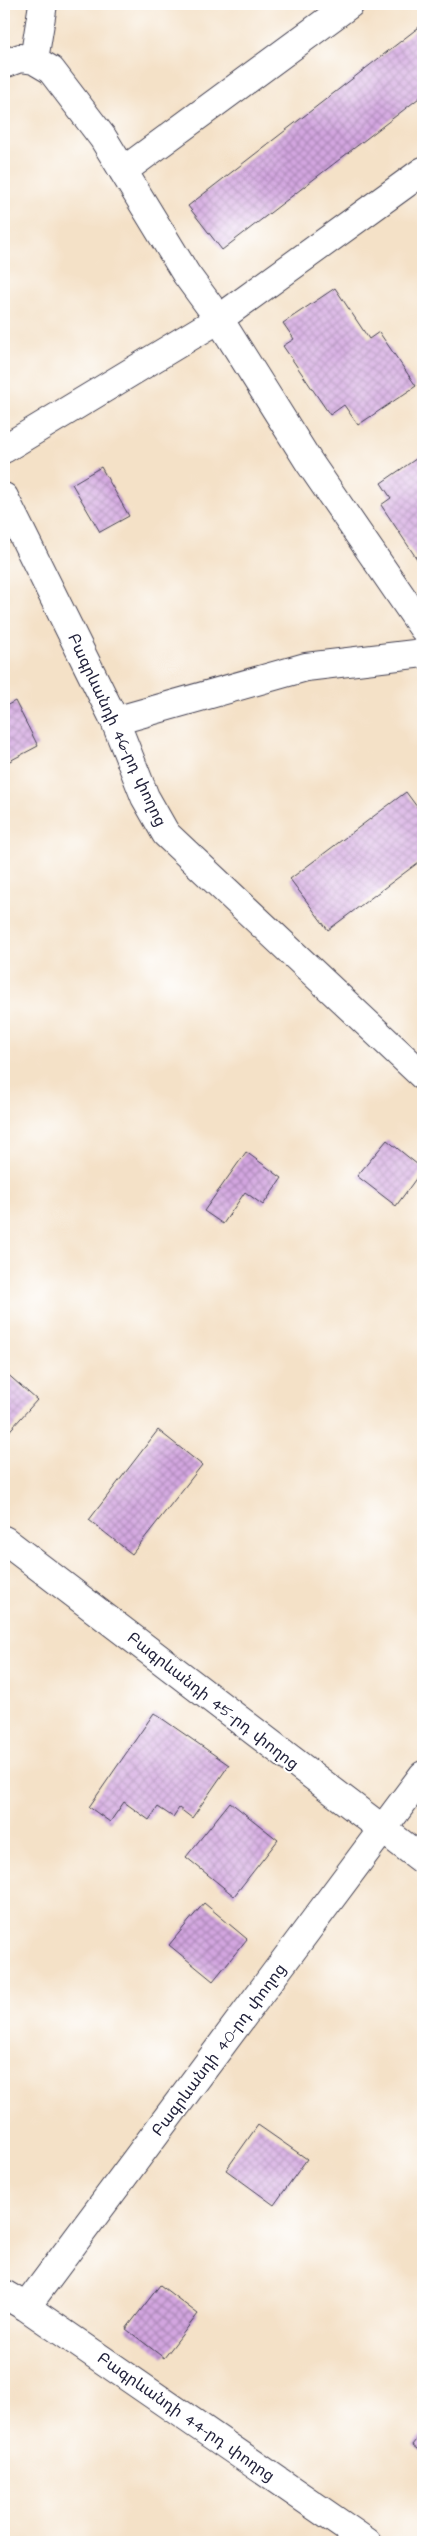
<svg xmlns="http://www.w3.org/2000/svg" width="427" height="2546" font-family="'Architects Daughter','Noto Sans Armenian',sans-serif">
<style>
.building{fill:url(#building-cross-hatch)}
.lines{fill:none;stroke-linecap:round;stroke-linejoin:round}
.minor-casing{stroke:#423f50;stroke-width:30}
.minor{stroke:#fff;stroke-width:28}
.labels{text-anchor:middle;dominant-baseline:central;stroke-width:4;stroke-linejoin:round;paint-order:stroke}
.street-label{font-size:16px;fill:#22223b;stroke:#fff}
</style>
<defs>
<pattern id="building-cross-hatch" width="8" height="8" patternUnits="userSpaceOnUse" patternTransform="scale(1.25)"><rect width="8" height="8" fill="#d3a6e0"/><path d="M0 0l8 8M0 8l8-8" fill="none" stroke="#ab87b7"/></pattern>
</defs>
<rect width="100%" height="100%" fill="#fff"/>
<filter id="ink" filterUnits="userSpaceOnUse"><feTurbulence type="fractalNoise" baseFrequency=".02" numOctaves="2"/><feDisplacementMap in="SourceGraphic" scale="10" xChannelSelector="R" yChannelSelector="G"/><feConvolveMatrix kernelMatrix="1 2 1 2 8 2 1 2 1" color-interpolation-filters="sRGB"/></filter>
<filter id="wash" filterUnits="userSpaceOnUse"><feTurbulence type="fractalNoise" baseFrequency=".0096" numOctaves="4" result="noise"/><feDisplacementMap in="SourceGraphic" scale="20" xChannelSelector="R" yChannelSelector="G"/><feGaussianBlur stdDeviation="1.12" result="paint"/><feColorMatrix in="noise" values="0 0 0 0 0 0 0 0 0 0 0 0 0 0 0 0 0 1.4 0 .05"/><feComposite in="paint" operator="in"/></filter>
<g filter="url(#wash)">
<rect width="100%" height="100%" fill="#f4e1c7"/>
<g id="blocks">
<path class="building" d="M423 24V95L222 250 188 206Z
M335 288 369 339 379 332 416 386 358 425 344 405 330 415 283 346 294 339 283 323Z
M423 454V568L381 505 391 498 381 483Z
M101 467 129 516 100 532 72 484Z
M15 701 38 746 4 764V707Z
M406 792 423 815V859L328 930 290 879Z
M387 1140 423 1169 396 1206 357 1176Z
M246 1152 282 1178 263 1205 245 1192 223 1224 204 1211Z
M4 1371 37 1400 4 1437Z
M158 1430 202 1465 132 1554 89 1520Z
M154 1713 229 1765 192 1818 179 1808 173 1817 158 1807 149 1820 124 1802 110 1822 89 1807Z
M230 1802 278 1840 234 1896 186 1857Z
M204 1903 247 1939 213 1981 169 1945Z
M258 2125 307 2159 274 2205 226 2170Z
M160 2285 198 2314 164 2358 126 2329Z
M423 2432V2453L413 2445Z"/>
</g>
</g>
<g filter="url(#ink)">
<use href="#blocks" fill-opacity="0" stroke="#423f50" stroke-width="1"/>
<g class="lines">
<g class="minor-casing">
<path id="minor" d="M34 60 43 4
M4 64 20 58 34 60 51 70 103 138 186 274 219 319 309 462 423 628
M123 171 350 4
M4 449 219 319 423 171
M4 497 115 721 145 797 166 834 423 1076
M115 721 306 667 423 653
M4 1540 423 1860
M4 2294 26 2307 367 2542
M26 2307 423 1775"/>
</g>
<use href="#minor" class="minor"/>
</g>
</g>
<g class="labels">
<g class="street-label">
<text transform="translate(117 730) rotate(65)">Բագրևանդի 46-րդ փողոց</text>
<text transform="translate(213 1701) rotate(38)">Բագրևանդի 45-րդ փողոց</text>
<text transform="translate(219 2050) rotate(-53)">Բագրևանդի 40-րդ փողոց</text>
<text transform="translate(186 2417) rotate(35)">Բագրևանդի 44-րդ փողոց</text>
</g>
</g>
<rect width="427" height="2546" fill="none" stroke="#fff" stroke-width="20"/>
</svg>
